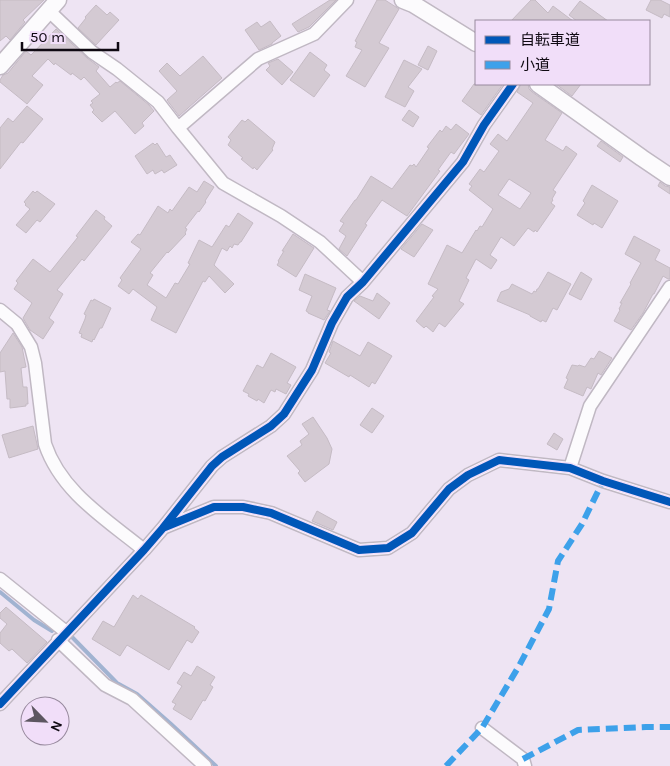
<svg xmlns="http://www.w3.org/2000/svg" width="670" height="766" font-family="Karla,'Noto Sans JP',sans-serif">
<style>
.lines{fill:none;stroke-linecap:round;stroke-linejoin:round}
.stream{stroke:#a1b3d1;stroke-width:4}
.building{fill:#d4cad3;stroke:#c5bbc4;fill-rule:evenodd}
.minor-casing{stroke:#c0b8c3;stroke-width:15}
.major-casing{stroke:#c0b8c3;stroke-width:19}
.minor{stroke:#fcfbfd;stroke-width:12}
.major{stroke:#fcfbfd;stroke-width:16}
.quiet{stroke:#3da1ea;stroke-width:6;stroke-dasharray:12 6;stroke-linecap:butt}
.cycleway-casing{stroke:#f1def9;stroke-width:11}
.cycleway{stroke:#0057b8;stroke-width:8}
</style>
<rect width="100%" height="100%" fill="#eee4f3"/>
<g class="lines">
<path class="stream" d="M0 592 34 620 52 631
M72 637 117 683 137 694 171 724 216 766"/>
</g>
<path class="building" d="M0 0H44L23 20 25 22 10 40 6 36 0 41Z
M330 0H336L309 27 298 32 292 24Z
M377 0H385L399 9 379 43 389 48 365 87 346 76 362 50 355 47 357 42 355 41Z
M531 0H535L548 13 553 6 573 21H511Z
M651 0H660L670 5V17L664 14 662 18 646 10Z
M580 1 608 21H577L569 15Z
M96 5 107 15 110 12 119 20 96 45 78 28 86 18 85 17Z
M270 21 281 36 272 43V44L259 50 245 30 257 22 261 27Z
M56 29 87 58 99 67 96 71 110 87 116 82 117 83 120 81 149 105 154 111 142 123 144 126 135 134 115 111 102 122 92 112 94 110 90 105 93 103 91 101 100 94 84 77 81 80 72 73 71 75 55 63 54 65 48 59 32 76 43 85 27 104 0 82V80L3 75 8 73 26 51 31 55Z
M428 46 437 51 428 70 418 65Z
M310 52 327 65 324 70 330 75 314 97 290 80Z
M203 56 222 78 179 116 167 100 177 91 159 71 167 63 180 76Z
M278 59 293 72 282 85 266 70 270 66 268 63Z
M404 60 422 69 408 87 414 91 405 107 385 97Z
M474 84H503L481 115 462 101Z
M521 84H528L529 89 532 92 562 113 545 140 563 151 566 146 577 154 553 190 556 192 552 199 553 200 551 203 555 206 537 232 535 230 534 232 528 228 514 246 501 237 490 255 497 260 491 269 476 259 466 278 469 280 459 301 464 304 445 327 439 323 433 332 426 326 424 328 416 321 434 297 432 296 438 289 428 284 447 245 462 253 476 230 477 231 480 226 482 227 493 209 469 190 472 186 469 184 480 169 484 172 499 151 490 144 498 134 507 141 533 103 517 92ZM509 179 531 193 520 209 498 195Z
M556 84H581L572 96Z
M27 106 43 119 23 143 21 142 0 169V128L8 118 13 122Z
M409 110 419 117 413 127 402 120Z
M248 119 275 142 272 149 273 150 257 170 254 167 253 169 241 159 243 158 228 145 231 140 228 137 242 120 245 122Z
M456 124 469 134 454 154 451 152 438 170 440 171 407 216 382 200 365 224 367 225 347 256 339 249 346 236 339 231 344 223 340 221 355 200H356L371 176 392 189 410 165 412 166 414 164 416 167 429 148 427 147 440 130 442 132 446 126 451 130Z
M601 141 623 157 620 162 597 146Z
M153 143 155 145 157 143 166 157 170 155 177 165 164 173 162 170 155 174 153 170 147 174 135 156Z
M204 181 214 187 205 201 206 202 199 212 198 211 185 228 187 229 185 233 186 234 168 253 167 252 150 273 153 275 147 285 166 298 175 283 178 284 190 264 188 263 199 240 212 247 226 225 229 227 238 213 253 223 241 242H240L238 245 234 244 232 248 230 246 227 251 222 248 214 265 234 284 225 293 209 276 205 282 203 281 176 333 151 320 157 307 133 289 129 294 118 286 122 280 120 278 141 249 131 242 138 234 140 235 158 206 168 213 170 209 172 211 189 187 197 192Z
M660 182 665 186 670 187V194L658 186Z
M592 185 618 201 602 228 594 223 593 225 577 215 585 203 583 201Z
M33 191 35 193 37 191 55 204 40 222 37 220 26 233 16 225 30 209 25 205 26 204 24 202Z
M96 210 105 217 104 219 112 226 84 261 82 259 57 290 63 294 49 318 54 322 43 339 30 330 23 318 32 303 14 289 18 283 16 281 33 259 50 272 78 237 76 236Z
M422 224 433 230 414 257 401 249Z
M293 234 314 248 296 277 277 265 279 262 278 261 284 251H282Z
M634 236 660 250 655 260 670 268V279H668L663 276 654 294H653L643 313 631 330 614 321 620 310 619 309 622 303H620L631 284 630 283 641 263 625 254Z
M548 272 571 284 557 310 553 308 546 322 542 320 541 322 530 316V315L497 301 501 292 509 289 512 284 532 294 534 291 536 292 537 289H538Z
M581 272 592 279 581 300 569 294Z
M305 274 336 288 327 310 330 311 324 320 308 313V312L306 311 312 296 299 290Z
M377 293 390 303 379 319 354 301 360 296 373 301Z
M94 299 111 308 102 328H100L94 340 93 339 92 342 81 337 82 334 79 333 85 319 86 315 84 314 91 300 93 301Z
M13 333 22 347 26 367 21 368 23 387H27L28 404H26V406L10 408V399H7L5 371 0 372V353Z
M333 341 360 356 368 342 392 356 375 384 372 382 369 387 350 375 349 377 325 363 331 353 329 352Z
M599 351 612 358 601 375 598 373 591 389 587 387 583 396 564 388 568 379 566 378 572 365 578 366 579 365 585 367 591 358 594 359Z
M271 353 296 367 287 383 291 385 286 394 276 389 275 392 271 390 264 403 258 399 257 401 248 396 249 394 243 391 257 365 263 368Z
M372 408 384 416 372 433 360 425Z
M313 417 327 438 332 449 329 464 305 482 298 473 300 471 287 456 302 445 300 441 309 434 302 424Z
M33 426 38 449 9 458 2 435Z
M554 433 563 439 557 450 547 444Z
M317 511 337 522 333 530 312 521Z
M133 595 138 599 141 595 195 627 194 628 199 632 192 643 187 640 169 670 127 645 120 656 92 639 103 621 114 627Z
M6 607 47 642 27 663 12 649 9 651 0 643V633L7 624 0 618V613Z
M197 666 215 677 210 685 213 687 205 701 203 700 191 720 173 709 176 704 172 702 182 686 177 683 184 672 191 676Z"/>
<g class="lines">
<g class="minor-casing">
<path id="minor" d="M49 11 92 52 117 69 158 102 178 128 223 183 281 216 320 242 363 282
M178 128 258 59 314 34 347 0
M0 310 17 324 31 347 35 363 45 444C61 492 106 519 144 550
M570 468 590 406 670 287
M165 527 214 507H243L271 513 359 550 388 548 412 533 449 489 468 475 499 460 570 468 603 481 670 502
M0 579 66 632
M58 640 105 685 132 699 205 766
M0 704 144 550 163 528 212 466 222 457 271 426 284 414 312 370 332 323 347 297 363 282 463 162 484 125 513 84
M482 728 523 759 525 766"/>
</g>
<g class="major-casing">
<path id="major" d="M403 0 413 4 476 43
M0 66 58 0
M538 84 642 158 670 177"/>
</g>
<use href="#minor" class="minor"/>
<use href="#major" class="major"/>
<path class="quiet" d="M523 759 578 730 646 727H670
M446 766 482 728 519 666 549 609 558 561 582 524 603 481"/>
<g class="cycleway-casing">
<path id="cycleway" d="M165 527 214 507H243L271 513 359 550 388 548 412 533 449 489 468 475 499 460 570 468 603 481 670 502
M0 704 144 550 163 528 212 466 222 457 271 426 284 414 312 370 332 323 347 297 363 282 463 162 484 125 513 84"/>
</g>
<use href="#cycleway" class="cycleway"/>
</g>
<rect x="475" y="20" width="175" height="65" fill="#f1def9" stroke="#97899d"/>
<rect x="485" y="36" width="25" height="8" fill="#0057b8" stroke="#97899d"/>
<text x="520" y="45" font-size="15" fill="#0f0912">自転車道</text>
<rect x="485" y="61" width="25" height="8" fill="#3da1ea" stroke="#97899d"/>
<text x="520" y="70" font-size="15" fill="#0f0912">小道</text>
<g transform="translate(45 721) rotate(114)"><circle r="24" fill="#f1def9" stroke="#97899d"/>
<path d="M0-4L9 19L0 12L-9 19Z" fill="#5d5661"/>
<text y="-8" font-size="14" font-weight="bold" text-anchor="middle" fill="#0f0912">N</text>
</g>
<path d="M22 42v8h96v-8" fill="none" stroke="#0f0912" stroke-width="2.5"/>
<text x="30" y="42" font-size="15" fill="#0f0912" stroke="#f1def9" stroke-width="4" paint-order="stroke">50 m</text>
</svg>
